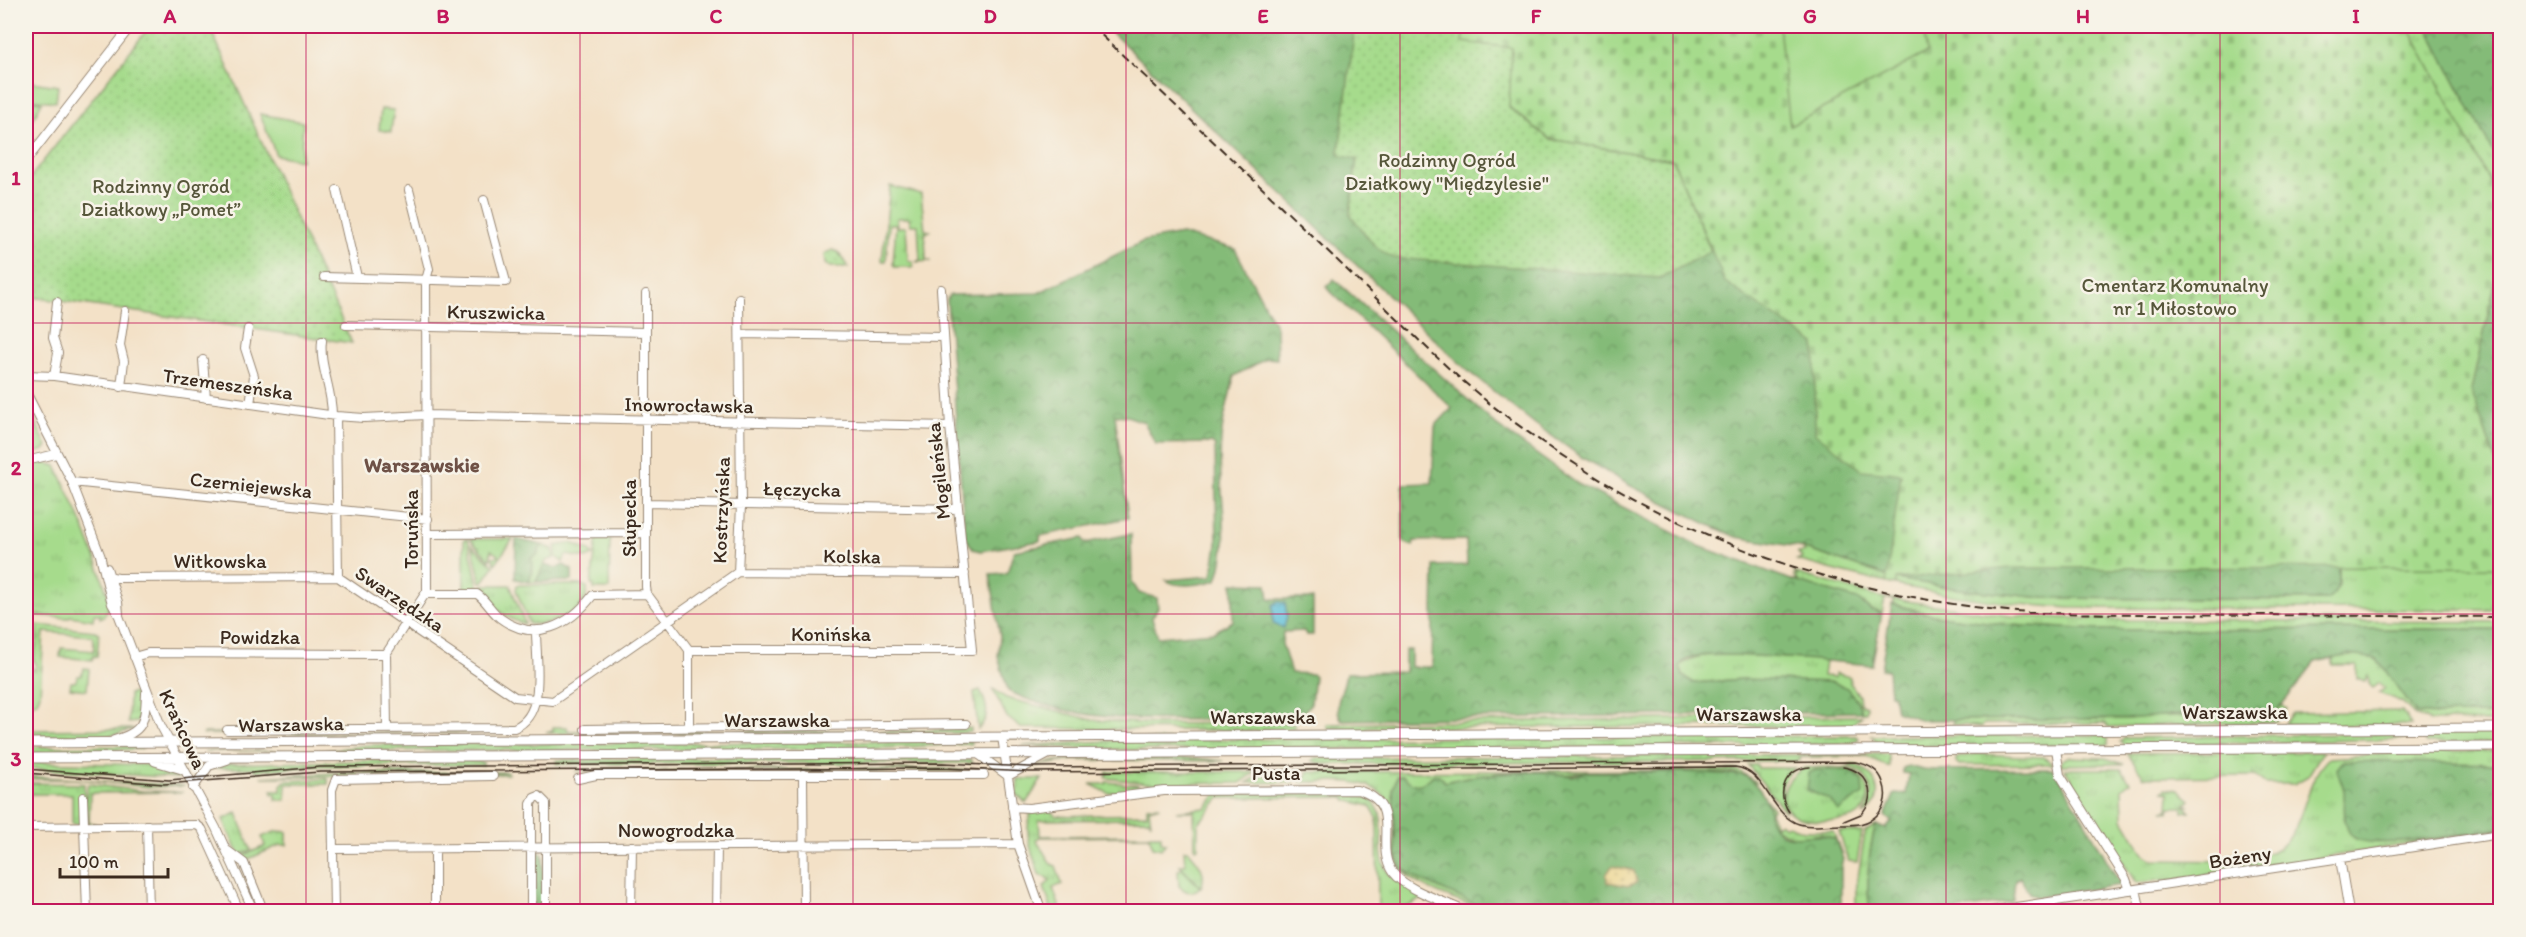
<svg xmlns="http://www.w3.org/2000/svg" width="2526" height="937" font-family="Itim,sans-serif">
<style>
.grass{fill:url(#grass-tufts);stroke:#708255;stroke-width:1.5}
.forest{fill:url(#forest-crowns);stroke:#60724b;stroke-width:1.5}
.sand{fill:url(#sand-dots);stroke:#94825e;stroke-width:1.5}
.cemetery{fill:url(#cemetery-stones);stroke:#708255;stroke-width:1.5}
.park{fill:#a6db8c;stroke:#708255;stroke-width:1.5}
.garden{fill:url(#garden-dots);stroke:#708255;stroke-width:1.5}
.water{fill:url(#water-ripples);stroke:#4b747c;stroke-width:1.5}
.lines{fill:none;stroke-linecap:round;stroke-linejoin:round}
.minor-casing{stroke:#978672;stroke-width:10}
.major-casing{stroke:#978672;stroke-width:11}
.minor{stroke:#fff;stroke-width:8}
.major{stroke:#fff;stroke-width:9}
.tram{stroke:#3b2a1e;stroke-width:1.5}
.rail{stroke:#3b2a1e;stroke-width:2;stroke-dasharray:9 4.5;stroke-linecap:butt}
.grid{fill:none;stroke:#c2185b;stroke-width:1.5;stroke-opacity:0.55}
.labels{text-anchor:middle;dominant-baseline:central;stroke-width:5;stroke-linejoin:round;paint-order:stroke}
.park-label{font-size:20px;fill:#56563a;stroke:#f7f3e8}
.street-label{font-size:20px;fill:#3b2a1e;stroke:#f7f3e8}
.neighbourhood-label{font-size:21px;font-weight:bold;fill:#6e5146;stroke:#f7f3e8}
.neatline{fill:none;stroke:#c2185b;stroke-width:2}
.grid-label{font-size:20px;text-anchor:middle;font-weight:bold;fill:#c2185b}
</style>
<defs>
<pattern id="grass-tufts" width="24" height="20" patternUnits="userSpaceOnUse" patternTransform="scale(1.5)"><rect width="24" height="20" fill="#a6db8c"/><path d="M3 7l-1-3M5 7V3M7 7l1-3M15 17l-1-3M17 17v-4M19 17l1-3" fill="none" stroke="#90bc78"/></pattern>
<pattern id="forest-crowns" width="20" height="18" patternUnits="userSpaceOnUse" patternTransform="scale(1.5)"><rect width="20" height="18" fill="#84bb78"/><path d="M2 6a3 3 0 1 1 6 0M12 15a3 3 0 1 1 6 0" fill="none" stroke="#6d9862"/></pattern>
<pattern id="sand-dots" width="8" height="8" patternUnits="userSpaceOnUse" patternTransform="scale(1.5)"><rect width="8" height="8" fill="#eeda9e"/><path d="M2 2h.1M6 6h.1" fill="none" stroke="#cdbb88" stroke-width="1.8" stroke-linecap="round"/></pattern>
<pattern id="cemetery-stones" width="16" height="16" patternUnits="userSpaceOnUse" patternTransform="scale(1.5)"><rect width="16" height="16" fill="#a6db8c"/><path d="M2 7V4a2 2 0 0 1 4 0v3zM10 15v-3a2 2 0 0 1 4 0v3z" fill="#90bc78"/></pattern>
<pattern id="garden-dots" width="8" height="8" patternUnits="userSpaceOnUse" patternTransform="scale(1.5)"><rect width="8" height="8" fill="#a6db8c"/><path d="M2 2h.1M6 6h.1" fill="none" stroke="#90bc78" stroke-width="1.8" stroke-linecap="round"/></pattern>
<pattern id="water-ripples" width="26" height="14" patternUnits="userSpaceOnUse" patternTransform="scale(1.5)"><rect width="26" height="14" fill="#5bbfd9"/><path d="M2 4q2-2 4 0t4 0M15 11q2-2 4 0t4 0" fill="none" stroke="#4c9baf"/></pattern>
</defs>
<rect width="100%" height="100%" fill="#f7f3e8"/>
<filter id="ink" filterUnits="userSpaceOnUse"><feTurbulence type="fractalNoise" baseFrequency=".0167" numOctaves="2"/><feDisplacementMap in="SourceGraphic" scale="12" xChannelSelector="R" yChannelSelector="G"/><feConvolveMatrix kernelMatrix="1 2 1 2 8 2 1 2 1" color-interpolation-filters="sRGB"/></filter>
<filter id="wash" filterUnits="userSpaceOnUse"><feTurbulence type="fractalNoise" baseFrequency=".008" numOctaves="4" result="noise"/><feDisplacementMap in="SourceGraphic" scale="24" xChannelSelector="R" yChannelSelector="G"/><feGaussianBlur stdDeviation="1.35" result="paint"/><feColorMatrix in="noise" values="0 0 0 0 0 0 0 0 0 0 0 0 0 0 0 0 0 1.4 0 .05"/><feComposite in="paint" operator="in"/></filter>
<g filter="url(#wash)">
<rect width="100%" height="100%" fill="#f3e1c7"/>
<path class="grass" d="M2408 26H2427L2500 166V201Z
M890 186 921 194 925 230 930 231 925 233 926 260 931 261 916 262 920 260 918 225H911L909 218H897V227H906L908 261H912L914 267H895L893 264 896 224H889L886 261H882Z
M26 416 32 417 47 446 44 450 26 455Z
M39 461 56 466C78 511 97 556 110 604L104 616 100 618V614H94L93 620 71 616 67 618 26 614V464Z
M597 538H610L609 589H594V585H591Z
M464 539H468L479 590H464Z
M470 539H513L495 564 492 557 499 556 491 550 490 560Z
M572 543 589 550 593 555 586 558 566 555 563 562 556 557V546Z
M472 545 494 566 483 582H481Z
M542 545 553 549 554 558 546 561 536 582H529L533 570 531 558 537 555Z
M1799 547 1896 579 1960 589 2044 598 2326 600 2339 586V567H2500V610L2070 608C1970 602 1891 587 1797 560L1802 558 1798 553 1805 552Z
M1793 572 1878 597 2011 616 2128 620 2500 622V629L2099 630 2009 625 1933 615 1894 604V600L1885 598 1882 613 1871 610 1865 604 1791 580H1798L1794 576H1798Z
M484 585H510L525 624C505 619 493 607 483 590Z
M517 585H582L587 587C589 614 550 625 529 624L516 590Z
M37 625 95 631 99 633 97 657 93 656 92 660 60 657 61 648 94 651 93 636 44 632 40 694 37 702 26 705V676V679H29L30 669 27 668 26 645 28 642 26 663 35 671 36 663 33 660 37 640Z
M1736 655 1825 660 1823 676 1835 677V673L1850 677V683L1859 695 1860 704 1867 706 1866 712H1862L1856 699 1743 679 1694 683 1683 676 1680 666C1694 652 1717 656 1736 655Z
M2367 655C2390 662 2403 694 2416 713 2444 718 2472 710 2500 717V722L2430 721 2415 715 2402 702 2379 693 2385 688 2380 683 2373 688 2369 684 2368 676 2365 681 2357 678V665H2333V657Z
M84 668 89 669 87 690 70 688 71 682H75L78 676H81Z
M992 688 1006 698 1093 720 1156 724 1276 723 1295 724V728L1273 731 1021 728 1007 717Z
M980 690C987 704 991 718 978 729L974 692Z
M135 693C138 703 142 712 137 722L128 723 129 694Z
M2282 706 2287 709 2276 721 2269 722 2108 727 2105 723 1984 724 1982 727 1953 724V720L2275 714Z
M2402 711 2411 725H2284L2293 713Z
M1862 716 1852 724 1775 728V726L1368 728 1365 731 1327 728V724Z
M553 727H567L568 731H921L971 728V732L958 733H546L553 731Z
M135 729 112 735 26 736V730Z
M509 732 504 733 203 734 205 733Z
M2500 732V743H2425L2424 733Z
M2411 733V737L2407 739 2125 745 2120 742 2125 738Z
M2108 735V745L1880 746 1872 736Z
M1857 736 1859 739 1850 743 1767 746 1136 750 1022 746 1126 740Z
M971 741V744L862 749 204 751H324L367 745Z
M143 746 141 749 26 754V747Z
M2431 751H2500V830L2162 882 2161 880 2136 883 2065 769H2121L2130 782 2122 789 2123 819 2143 853 2153 860 2231 861 2232 854C2246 854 2259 857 2273 851 2305 839 2302 781 2329 758Z
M2127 753 2322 752V753L2308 776 2294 784H2266L2255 776 2144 777Z
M1889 754V767L1866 756 1800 757V761L1322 764 1312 761 1315 758Z
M1976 754 2044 757 2053 764 1959 765 1956 762V758Z
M867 756 972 760V763L557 764V760Z
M2068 757 2105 758 2124 764 2061 765 2062 760Z
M1195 758 1224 761 1073 760 1035 766 1067 759Z
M455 759 483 762V765L320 766 255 771V768H212L224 764Z
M26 762 157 765 170 769 179 778 26 768Z
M1852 764C1877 770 1888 801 1863 815 1877 796 1872 772 1847 766Z
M1748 765H1757L1758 768H1795C1777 783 1782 792 1785 811Z
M1805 768C1819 768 1838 765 1851 770 1873 778 1875 811 1851 818 1839 822 1812 822 1800 818 1772 807 1784 777 1805 768Z
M943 769 972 771H575Z
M1738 770 1756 782 1754 784 1773 809 1770 812 1776 826 1780 823 1785 827 1788 825 1804 831H1833L1842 855 1835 839 1821 834 1796 838 1776 829 1769 818C1772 800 1752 776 1735 773H1577C1570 777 1560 773 1551 773 1515 771 1479 773 1445 782L1432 776 1425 785 1411 784 1393 789 1396 850 1397 859 1407 873 1490 911H1484C1462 902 1411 886 1399 867 1391 855 1394 840 1394 827 1393 772 1339 782 1301 782V777H1307V772H1322Z
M507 772 508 774 261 777 336 773Z
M1107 772H1256L1240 783 1156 784 1106 778Z
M1286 775 1294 779V782L1247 783 1258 776Z
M26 776 185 786 148 787 78 779H26Z
M328 779V784H286V800H276V794H272V791H281V785L285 781Z
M1018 779H1042L1026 803 1017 795Z
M1106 782 1138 785V789L1108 793 1090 784H1106Z
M26 783 84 784 83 819 80 824H72V794H26Z
M88 784 142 791 183 792 90 793 89 822 96 824 88 823 85 800Z
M2166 788 2178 790 2190 800 2185 805 2190 806H2185L2190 811 2183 812V807H2170L2169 812 2163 811 2168 810 2169 792 2163 791Z
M1217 793H1349L1371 800C1392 819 1373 848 1387 871 1396 885 1416 886 1423 898L1407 907 1378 911 1377 818 1370 806 1346 800 1345 797 1220 798 1198 824V848H1195L1194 811H1176L1206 808Z
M1160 806 1149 809 1151 823 1149 819 1039 820 1040 836 1161 835V842L1166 843 1161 849 1153 847 1149 836 1040 837 1036 840 1051 864 1056 866 1062 884 1053 888 1061 911H1052L1044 887 1050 880 1039 874C1032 852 1023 834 1031 811L1049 809 1057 816 1147 814V807Z
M237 813 251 850 241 854 236 849 223 819Z
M1876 825C1868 851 1866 885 1870 911L1856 912V891L1865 832Z
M277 831 287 832V845H280L246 860 242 856 265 846 262 837Z
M1839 831 1862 832 1857 862 1848 861Z
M1184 850H1188C1197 861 1208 871 1201 887L1180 865H1185Z
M1182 869 1200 887C1193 894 1186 893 1179 886L1178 870Z"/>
<path class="forest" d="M1105 26H1355L1339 153 1342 156 1357 158 1350 214 1660 278 1465 26H2408L2291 565 2339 567C2339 583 2340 591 2327 600L2044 598 1960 589 1896 579 1799 547 1736 537 1705 523 1631 486 1583 458 1535 424 1468 371Z
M2427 26H2500V166Z
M1181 234 1235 249 1276 327 1277 359 1267 358 1234 376C1230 397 1222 419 1221 441 1216 488 1234 534 1217 580 1203 584 1178 589 1166 580L1212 576 1217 544 1215 446 1211 443 1156 444 1144 422 1127 416 1115 415 1128 518 1040 536V541L981 551 973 549 965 537 947 300 949 295 1038 293 1144 241Z
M2500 261V475L2471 390Z
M1334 279 1496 425 1578 484 1699 546 1791 580 1857 599 1871 610 1882 613 1872 665C1842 663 1705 648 1686 659 1684 661 1682 663 1680 666L1683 676 1694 683 1743 679 1833 682 1847 688 1856 699 1862 712 1342 720C1331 705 1345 689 1346 673L1405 672V650H1411V667H1432L1434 566 1467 565 1466 540 1414 541 1413 546 1403 542V484L1432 483 1435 426 1452 408 1326 287Z
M1131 534 1132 582 1139 593 1157 598 1158 607 1152 618 1158 637 1214 632 1233 621V583L1267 584 1269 599H1313V635H1306L1304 631 1283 632 1282 644 1291 673 1312 674 1314 676 1311 703 1297 721C1200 714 1099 734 1008 691L998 657 1000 636 990 574 1007 573 1014 551 1083 538 1085 543Z
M516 539 542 545 537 555 531 558 533 566 529 582 515 579Z
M544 565 556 568 564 565 572 570V581L536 582Z
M1892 604 1933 615 2009 625 2099 630 2500 629V717C2472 710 2444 718 2416 713L2377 659 2349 655 2315 662 2275 714 2265 718 2183 714 2127 719 1922 720 1896 711 1893 694H1890L1888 670 1881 669Z
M2343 761 2500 764V828C2475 832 2366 853 2352 836 2342 825 2345 805 2344 791 2343 784 2339 777 2337 769Z
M1908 766 1923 770 2055 769 2121 885 2037 897 2029 893 2020 877 2015 880 2013 900 2010 902 1949 911 1870 912C1866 885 1868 851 1876 825L1886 829 1892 821 1885 816 1895 793 1906 794 1909 774 1903 773V768Z
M1815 770C1830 771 1854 765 1862 782L1863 794 1838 811 1830 800 1807 790 1809 773Z
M1541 772 1573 776 1586 772H1686L1744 775C1757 783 1772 803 1769 818 1783 852 1814 827 1835 839L1843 859 1841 866V905L1846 906 1845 912 1490 911 1418 879 1400 866 1396 850 1393 789 1397 776H1403C1417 790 1421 785 1434 775H1439L1445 782C1476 774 1508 773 1541 772Z
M538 851 543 855V911L534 912V854Z"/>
<path class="sand" d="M1612 866 1634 871 1637 882 1628 886 1608 882 1606 875Z"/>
<path class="cemetery" d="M1465 26H2408L2500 201V261L2471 390 2500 475V567L2011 568 1896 579V585L1886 583 1901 474 1862 470 1815 433V344L1725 282 1673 160 1550 139 1509 107 1463 42Z"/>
<path class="park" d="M1779 26H1923L1927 53 1790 126Z
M31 82 58 86 56 102 29 99Z
M26 100 42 102 33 119H26Z
M381 109 394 110 391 132 379 130Z
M260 114 303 122 301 160 276 155Z"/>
<path class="garden" d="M150 26H172L212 32 352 343 26 296V183Z
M1355 26H1465L1463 42 1512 48 1509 108 1550 139 1673 160 1711 251 1660 278 1394 258C1373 249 1363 231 1350 214L1357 159 1342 156 1339 153Z
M832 250 838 252 848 267H830L825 264 824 254Z"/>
<path class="water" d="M1277 602 1285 603 1287 616 1284 628 1273 624V605Z"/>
</g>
<g filter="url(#ink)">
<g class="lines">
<g class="minor-casing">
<path id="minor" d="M26 161 131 26
M337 190 357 277
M324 277 506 282 484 200
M646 294V587L647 594 689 650V728
M346 325 645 332
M248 329 245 348 254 376 250 404
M740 334 944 337
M322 341C319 365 332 388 332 415
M203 360 206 398
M26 375 54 376 336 416 364 418 426 415 950 426
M54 376 58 353 53 338 57 302
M121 387 124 361 120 345 125 311
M26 392 72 482 101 557
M336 416 338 577 515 697 553 701 738 572 741 505 739 298
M26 461 56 454
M72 482 428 519
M646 503 958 509
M427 534 645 533
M100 555 112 604 119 616 161 726 216 828 254 912
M107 568 118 602 119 614
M738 572 965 574
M107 576 118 578 338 577
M426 594H477C486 600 491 611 500 618 535 644 570 625 593 595L647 594
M689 650H972L950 426 941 289
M134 657 148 653 386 654
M387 729 386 654 427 591 426 280 429 269 409 190
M585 729 966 724
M227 730 514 728C547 715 536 661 536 631
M1002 737 1018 844 1042 912
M114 740C144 732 145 722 146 693
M2056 749 2060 775 2126 879 2130 890
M978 754 1008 776
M803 774 804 912
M1008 776 1049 754
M578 779 596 775H984
M193 788 209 766 227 760
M83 797 87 912
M1012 807 1029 808 1164 791 1357 790C1406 803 1372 845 1393 873 1406 890 1447 902 1467 912
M147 825 149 912
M26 827 197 825 202 829 240 912
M333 849 1018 844
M435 849V912
M228 851 244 863 264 912
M2340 859 2349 912
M2136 889 2141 912
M334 912 332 790 336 779 493 776
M531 912V804L534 798 539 796 546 803V912
M631 912 632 846
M716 912 717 846
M1983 912 2500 834"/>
</g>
<g class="major-casing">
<path id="major" d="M26 743 2500 728
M26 758 2500 747
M155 761 182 769"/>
</g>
<use href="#minor" class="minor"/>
<use href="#major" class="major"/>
<path class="tram" d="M1843 767C1867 770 1879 795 1861 814L1844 821
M26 769 169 780 320 767 943 763 1029 767 1855 762C1867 764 1879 770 1883 782 1887 793 1886 804 1879 813 1869 825 1855 825 1841 825 1828 825 1811 828 1799 824 1770 815 1766 770 1735 767L1029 772 943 768 320 772 164 784 26 773
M1789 812C1775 791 1786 769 1810 767"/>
<path class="rail" d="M1092 26C1174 104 1257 183 1339 262 1388 309 1436 360 1489 403 1517 425 1547 446 1577 465 1712 553 1869 599 2028 613L2500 617"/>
</g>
</g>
<path class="grid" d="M306 26V912M580 26V912M853 26V912M1126 26V912M1400 26V912M1673 26V912M1946 26V912M2220 26V912M26 323H2500M26 614H2500"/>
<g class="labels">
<g class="park-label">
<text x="1447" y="160">Rodzinny Ogród<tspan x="1447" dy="23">Działkowy "Międzylesie"</tspan></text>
<text x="161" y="186">Rodzinny Ogród<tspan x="161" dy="23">Działkowy „Pomet”</tspan></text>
<text x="2175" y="285">Cmentarz Komunalny<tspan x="2175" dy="23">nr 1 Miłostowo</tspan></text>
</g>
<g class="street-label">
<text transform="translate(496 312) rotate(1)">Kruszwicka</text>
<text transform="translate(228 384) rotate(8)">Trzemeszeńska</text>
<text transform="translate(689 405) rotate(1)">Inowrocławska</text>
<text transform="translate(938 471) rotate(-96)">Mogileńska</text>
<text transform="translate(251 485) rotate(6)">Czerniejewska</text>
<text transform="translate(802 489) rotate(1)">Łęczycka</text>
<text transform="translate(721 510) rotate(-88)">Kostrzyńska</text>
<text transform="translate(629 518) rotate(-90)">Słupecka</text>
<text transform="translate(411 529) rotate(-90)">Toruńska</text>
<text transform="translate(852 556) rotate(1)">Kolska</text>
<text x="220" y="561">Witkowska</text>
<text transform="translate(400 599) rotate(34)">Swarzędzka</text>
<text x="831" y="634">Konińska</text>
<text x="260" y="637">Powidzka</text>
<text x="2235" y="712">Warszawska</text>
<text x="1749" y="714">Warszawska</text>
<text x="1263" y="717">Warszawska</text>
<text x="777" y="720">Warszawska</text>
<text transform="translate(291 724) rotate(-1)">Warszawska</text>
<text transform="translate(183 729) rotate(65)">Krańcowa</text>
<text x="1276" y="773">Pusta</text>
<text x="676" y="830">Nowogrodzka</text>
<text transform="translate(2240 857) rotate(-9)">Bożeny</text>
</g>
<g class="neighbourhood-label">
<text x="422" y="464">Warszawskie</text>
</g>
</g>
<rect width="2526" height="937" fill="none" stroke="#f7f3e8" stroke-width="66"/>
<path d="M60 868v9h108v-9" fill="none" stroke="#3b2a1e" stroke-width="3"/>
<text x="69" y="868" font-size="18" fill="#3b2a1e" stroke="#f7f3e8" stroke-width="4.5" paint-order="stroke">100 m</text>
<rect x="33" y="33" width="2460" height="871" class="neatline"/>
<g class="grid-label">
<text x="170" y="23">A</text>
<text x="443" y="23">B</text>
<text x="716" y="23">C</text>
<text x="990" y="23">D</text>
<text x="1263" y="23">E</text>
<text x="1536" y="23">F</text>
<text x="1810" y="23">G</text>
<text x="2083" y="23">H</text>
<text x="2356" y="23">I</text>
<text x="16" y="185">1</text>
<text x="16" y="475">2</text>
<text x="16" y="766">3</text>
</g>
</svg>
